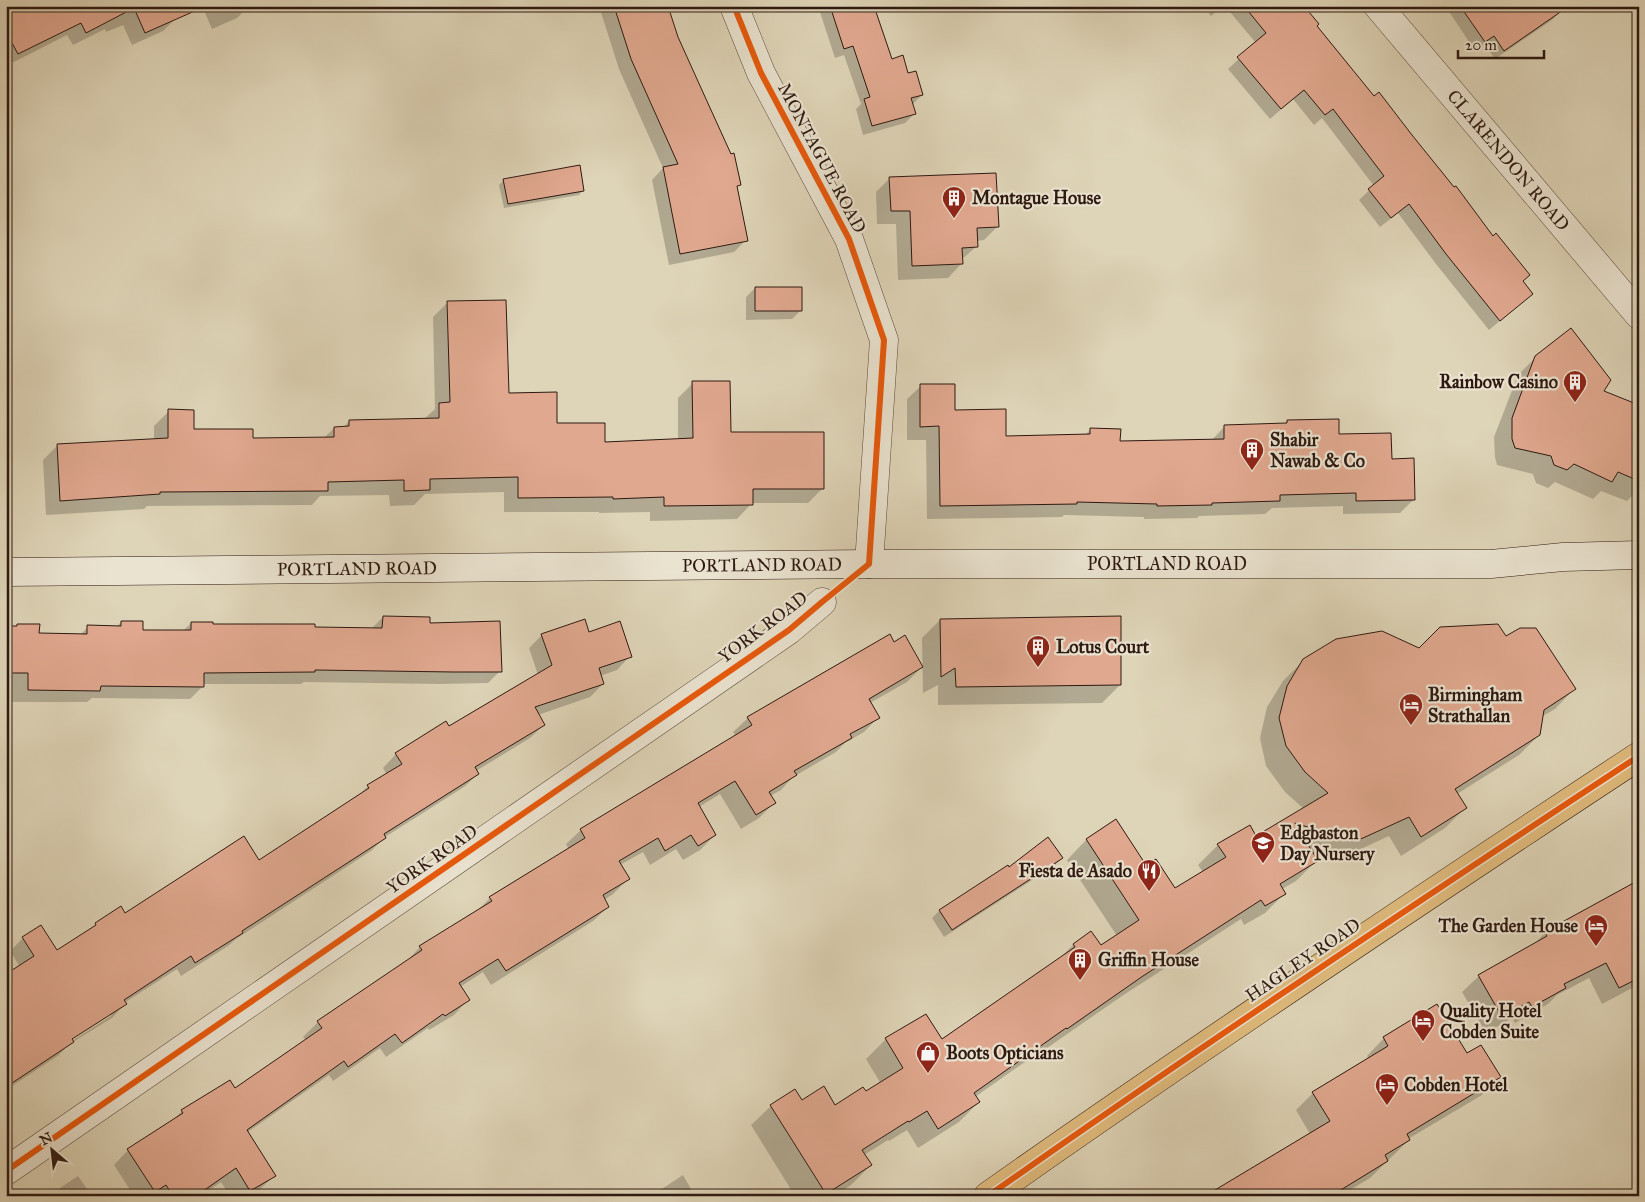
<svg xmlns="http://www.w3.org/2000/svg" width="1645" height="1202" font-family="'IM FELL Great Primer',serif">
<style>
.shadow{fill:#0003;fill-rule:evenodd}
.building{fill:#e0a88f;stroke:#2e1911}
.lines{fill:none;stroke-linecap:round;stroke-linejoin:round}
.street-casing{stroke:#5a483a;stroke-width:29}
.secondary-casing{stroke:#2e1911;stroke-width:29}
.highway-casing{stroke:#2e1911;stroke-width:29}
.street{stroke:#eae3d0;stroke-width:28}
.secondary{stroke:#eae3d0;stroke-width:28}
.highway{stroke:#dfba7c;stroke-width:28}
.cycleway-casing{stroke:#eae3d0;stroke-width:9}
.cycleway{stroke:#e8590c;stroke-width:6}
.labels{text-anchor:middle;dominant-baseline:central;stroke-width:4.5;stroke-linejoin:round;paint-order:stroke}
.street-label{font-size:18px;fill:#2e1911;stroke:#eae3d0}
.poi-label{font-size:18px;font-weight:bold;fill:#2e1911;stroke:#eae3d0;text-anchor:start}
</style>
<rect width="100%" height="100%" fill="#ded4b7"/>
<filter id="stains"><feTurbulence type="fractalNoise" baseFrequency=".004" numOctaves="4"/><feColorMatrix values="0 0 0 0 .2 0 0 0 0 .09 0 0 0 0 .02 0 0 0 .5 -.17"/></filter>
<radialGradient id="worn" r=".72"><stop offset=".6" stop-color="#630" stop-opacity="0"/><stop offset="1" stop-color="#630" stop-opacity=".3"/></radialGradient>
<path class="shadow" d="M6 6H171L176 18 163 31 132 45 123 25 106 32 105 29 73 45 67 35 6 66Z
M202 6H249L237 18 212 29Z
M599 6H667L677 37 739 185 736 188 746 240 734 252 669 265 652 180 663 168 619 69Z
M818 6H873L891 60 907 75 922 95 913 104 914 114 905 123 863 135 856 109 861 104 844 55 835 58Z
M1203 6H1223L1211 16Z
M1225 6H1302L1315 26 1532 294 1489 330 1436 264 1398 213 1380 227 1359 200 1374 186 1322 118 1314 125 1293 99 1270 119 1228 69 1256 43Z
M1452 6H1558L1561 11 1552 20 1495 59 1484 44 1475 51 1448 10Z
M890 178 997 227 984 240 976 241 977 246 961 260V264L948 278 898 280 896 224H877L876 192Z
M504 180 583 190 579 195 504 208 499 185Z
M755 288 801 310 792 319 746 320V297Z
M448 302 507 394 556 425 604 444 678 440V398L693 383 730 433 823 488 808 503H752L737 519 650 521V512L599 513V512H504V492L425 494 414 505 390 506 389 495 320 496 312 505 147 506 144 509 46 515 43 460 58 445 154 440V426L169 411 193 430 252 439 324 438 334 428H343L349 421 424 419 435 409 433 317Z
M1536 357 1602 391 1639 407V489L1627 501 1601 491 1593 499 1555 482 1548 488 1536 483 1533 474 1497 465 1495 457 1494 437 1518 375Z
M921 386 954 411 1005 438 1085 435 1090 430 1119 442 1211 441 1225 426 1284 425 1287 421 1338 436 1390 460 1414 499 1400 513 1343 514V506L1272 508 1265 514 1199 516 1197 518 1144 519V517L1064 515 1062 517 927 519 926 440H907V399Z
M6 462H12V489L6 496Z
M383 617 428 624 500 671 488 683 440 684 304 682 301 684H203L202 687 190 699 92 698 87 702H6V628L38 634 80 635 88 627H116L121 622 142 631H183L191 623 211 626 371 629Z
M940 620 1120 685 1102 703 938 705V685L923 693 922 638Z
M588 633 630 656 617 670 600 676 603 684 590 697 538 715 544 725 530 738 476 771 478 774 464 787 385 837 371 851 236 939 228 946 181 976 177 969 124 1003 125 1004 112 1018 68 1045 59 1055 6 1090V976L20 967 10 951 23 938 57 952 88 932 96 924 125 915 258 861 359 795 368 786 387 775 383 768 396 754 449 728 538 675 529 648 542 635ZM111 1013V1016L67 1044 66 1042Z
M1506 638 1574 689 1555 709 1541 717 1539 735 1519 755 1457 794 1465 808 1445 828 1401 856 1389 836 1341 858 1332 861 1312 854 1316 861 1296 881 1282 889 1284 894 1265 913 1244 925 1241 919 1122 996 1047 1048 1046 1047 975 1097 979 1102 959 1122 918 1148 907 1130 889 1141 888 1140 864 1155 871 1165 851 1185 834 1196H795L751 1125 771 1106 801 1101 835 1106 866 1093 881 1084 866 1059 886 1039 941 1041 1059 959 1073 945 1101 947 1117 936 1067 860 1086 840 1116 821 1146 867 1175 889 1203 872 1198 865 1218 845 1256 837 1304 809 1285 792 1266 766 1260 738 1267 707 1283 681 1304 660 1419 649Z
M893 643 922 667 907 682 870 703 878 718 864 732 845 743 836 752 793 777 781 790 770 796 774 803 759 818 741 829 720 794 699 807 715 835 700 850 683 860 676 849 650 865 643 852 620 865 628 879 613 894 604 900 608 907 593 921 491 985 483 972 460 987 468 1000 454 1015 429 1030 428 1028 386 1057 380 1048 333 1081 329 1075 248 1132 274 1176 259 1190 251 1196H230L221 1182 201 1196H134L114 1165 128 1150 170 1123 182 1111 234 1090 306 1040 303 1037 318 1022 406 962 420 947 476 912 490 898 569 850 566 844 581 830 736 736 733 732 748 718Z
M1062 858 1054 866 944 937 932 918 939 911 1008 867 1009 869Z
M1639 882V982L1634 987 1602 1004 1589 978 1557 995 1548 1004 1515 1023 1512 1018 1486 1033 1462 992 1479 976 1532 946 1545 933Z
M1384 1038 1467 1055 1499 1077 1482 1095 1408 1139 1409 1140 1370 1178 1340 1196H1209L1310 1134 1296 1110 1313 1093 1369 1059 1367 1056Z
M683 1175 695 1196H651Z
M78 1176 92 1196H53L60 1188Z
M530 1191 533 1196H523Z"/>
<path class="building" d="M6 6H206L145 33 134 8 86 33 81 23 18 54 6 32Z
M614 6H668L678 37 701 88 731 154 734 153 741 185 737 186 748 241 680 254 663 167 678 164 631 59Z
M830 6H874L892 59 903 55 908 73 916 71 923 95 911 98 916 114 872 126 864 99 870 97 853 46 844 49Z
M1244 6H1304L1319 24 1317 26 1374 96 1379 92 1412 135 1454 187 1456 186 1493 236 1496 233 1530 275 1523 281 1533 294 1500 321 1446 254 1409 204 1391 218 1368 189 1384 176 1333 109 1325 115 1304 90 1281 109 1237 57 1266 33Z
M1460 6H1569L1504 51 1494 36 1485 42Z
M580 165 584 191 508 204 503 179Z
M996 173 999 227 977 228 978 247 962 248 963 264 912 266 910 211H891L889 177Z
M755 287H802V311H755Z
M506 300 509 393 557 392V423H605V442L693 438 692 381H730L731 432H824V489H753V505L664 506V497L613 499V497L518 498V477L430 479V490L404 491V480L328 482V491L160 492V494L60 501 57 444 168 438V409L194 410V429H253V438L334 437V427L349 426V420L439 418V403L450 402 447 301Z
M1571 328 1611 380 1604 391 1639 405V481L1618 472 1612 482 1574 464 1567 470 1554 465 1551 456 1515 448 1512 439V418L1535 356Z
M920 384H955V410L1006 409V436L1090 434V428L1121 429 1120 441 1224 439V425L1287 423V420L1339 419V434L1391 433 1392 459 1414 458 1415 500 1356 501V493L1280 495V501L1212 503V505L1157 506V504L1077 502V504L940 506 939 426 920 427Z
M383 616 430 617V623L500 621 502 672H453L315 670V672L204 673V687L101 686 100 691 28 690V673H6V626H17V624H40L39 633 87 634V625L121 626V621H143V630H191V622H213V624H315V627L382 628Z
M1121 616V685L956 687 955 668 941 677 940 619Z
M585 619 589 632 620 621 632 657 599 668 604 684 535 707 545 725 475 767 479 774 384 834 386 838 242 931 243 933 195 963 191 956 124 1000 127 1004 72 1039 74 1042 6 1087V974L34 956 22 937 41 925 57 950 96 925 95 923 121 906 125 913 244 836 259 860 369 788 367 785 402 764 395 753 446 721 449 726 552 665 541 634Z
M1498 624 1506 636 1520 628H1536L1576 689 1544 710 1540 735 1455 789 1467 808 1421 837 1409 817 1363 838 1352 841 1295 823 1318 861 1280 884 1286 894 1265 906 1261 900 1143 976 1067 1029 1066 1028 974 1093 980 1102 938 1129 927 1111 909 1122 908 1121 862 1150 872 1165 826 1194 770 1105 795 1089 802 1100 824 1086 835 1105 863 1087 866 1091 903 1068 885 1038 926 1014 942 1039 1075 947 1073 944 1091 931 1101 945 1139 920 1086 839 1116 819 1146 865 1156 859 1175 888 1226 857 1217 844 1250 825 1256 836 1328 793 1305 772 1286 746 1279 718 1287 686 1303 659 1336 639 1382 631 1419 648 1440 627Z
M890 634 894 642 905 635 923 667 869 699 880 718 850 734 852 738 794 771 797 775 769 792 776 803 756 815 735 781 698 803 716 835 698 846 691 835 665 851 658 838 619 861 630 879 603 895 609 907 506 971 498 959 459 983 470 1000 445 1016 443 1014 402 1043 395 1034 348 1067 344 1061 247 1130 276 1176 250 1191 236 1168 196 1196H173L166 1185 155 1192 127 1149 183 1113 181 1110 230 1080 235 1088 322 1028 317 1021 422 950 419 946 492 901 489 897 585 838 580 829 752 725 747 717Z
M1048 837 1063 858 952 930 939 910 1008 865 1009 867Z
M1639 880V978L1619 988 1606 963 1564 984 1566 988 1532 1007 1529 1002 1502 1017 1478 975 1547 936 1544 932Z
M1437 1004 1467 1053 1481 1045 1501 1077 1407 1134 1410 1140 1385 1155 1388 1161 1331 1196H1205L1330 1121 1312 1092 1388 1046 1383 1037Z"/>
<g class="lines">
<g class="street-casing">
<g id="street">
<path d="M734 6 761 73 849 239 884 340 869 564"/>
<path id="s1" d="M1378 6 1639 315"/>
<path d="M6 1171 789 630 822 602"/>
</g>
</g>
<g class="secondary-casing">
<g id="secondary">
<path id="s2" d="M6 572 869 564H1491L1563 557 1639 555"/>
</g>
</g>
<g class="highway-casing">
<path id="highway" d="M988 1196C1202 1045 1420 900 1639 756"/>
</g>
<use href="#street" class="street"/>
<use href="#secondary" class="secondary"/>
<use href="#highway" class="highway"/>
<g class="cycleway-casing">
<path id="cycleway" d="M6 1171 789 630 822 602 869 564 884 340 849 239 761 73 734 6
M988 1196C1202 1045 1420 900 1639 756"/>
</g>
<use href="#cycleway" class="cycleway"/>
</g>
<defs>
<g id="building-pin" transform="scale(1.25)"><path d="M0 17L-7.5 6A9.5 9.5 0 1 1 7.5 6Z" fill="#8f2418" stroke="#eae3d0"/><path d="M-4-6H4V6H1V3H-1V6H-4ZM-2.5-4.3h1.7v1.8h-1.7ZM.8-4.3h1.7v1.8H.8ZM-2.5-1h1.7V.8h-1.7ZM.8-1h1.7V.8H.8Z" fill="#fff"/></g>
<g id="hotel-pin" transform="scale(1.25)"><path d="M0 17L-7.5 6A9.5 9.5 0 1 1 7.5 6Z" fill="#8f2418" stroke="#eae3d0"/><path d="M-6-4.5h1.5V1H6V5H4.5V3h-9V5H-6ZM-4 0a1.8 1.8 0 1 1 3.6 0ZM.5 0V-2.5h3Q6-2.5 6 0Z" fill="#fff"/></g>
<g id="school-pin" transform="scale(1.25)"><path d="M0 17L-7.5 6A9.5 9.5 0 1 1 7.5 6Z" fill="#8f2418" stroke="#eae3d0"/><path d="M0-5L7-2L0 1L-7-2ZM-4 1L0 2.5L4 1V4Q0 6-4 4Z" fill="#fff"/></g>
<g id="restaurant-pin" transform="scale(1.25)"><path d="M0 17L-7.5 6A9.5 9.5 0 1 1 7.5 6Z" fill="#8f2418" stroke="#eae3d0"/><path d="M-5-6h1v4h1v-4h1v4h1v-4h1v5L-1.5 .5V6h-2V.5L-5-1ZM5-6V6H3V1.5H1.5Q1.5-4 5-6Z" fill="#fff"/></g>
<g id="shop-pin" transform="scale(1.25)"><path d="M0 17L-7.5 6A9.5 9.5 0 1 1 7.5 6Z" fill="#8f2418" stroke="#eae3d0"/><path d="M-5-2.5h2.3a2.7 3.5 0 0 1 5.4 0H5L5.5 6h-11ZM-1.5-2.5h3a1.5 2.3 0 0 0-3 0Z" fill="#fff"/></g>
</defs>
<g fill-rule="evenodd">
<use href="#building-pin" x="954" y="198"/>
<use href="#building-pin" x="1575" y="382"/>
<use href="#building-pin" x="1252" y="450"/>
<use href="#building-pin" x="1038" y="647"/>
<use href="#hotel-pin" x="1411" y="705"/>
<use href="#school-pin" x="1263" y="843"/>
<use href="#restaurant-pin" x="1149" y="871"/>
<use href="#hotel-pin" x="1596" y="926"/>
<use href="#building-pin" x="1080" y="960"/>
<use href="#hotel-pin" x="1423" y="1021"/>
<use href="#shop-pin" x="928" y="1053"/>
<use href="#hotel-pin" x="1387" y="1085"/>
</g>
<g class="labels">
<g class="street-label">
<text transform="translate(822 158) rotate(62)">MONTAGUE ROAD</text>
<text stroke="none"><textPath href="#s1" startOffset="202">CLARENDON ROAD</textPath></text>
<text stroke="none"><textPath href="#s2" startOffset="1161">PORTLAND ROAD</textPath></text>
<text stroke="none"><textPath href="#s2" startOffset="756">PORTLAND ROAD</textPath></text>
<text stroke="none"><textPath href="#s2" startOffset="351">PORTLAND ROAD</textPath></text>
<text transform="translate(763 627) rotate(-37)">YORK ROAD</text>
<text transform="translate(432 859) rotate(-35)">YORK ROAD</text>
<text transform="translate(1303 960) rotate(-34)">HAGLEY ROAD</text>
</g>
<g class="poi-label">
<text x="972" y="198">Montague House</text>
<text x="1558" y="382" text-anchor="end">Rainbow Casino</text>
<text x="1270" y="440">Shabir<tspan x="1270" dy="21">Nawab &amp; Co</tspan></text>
<text x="1056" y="647">Lotus Court</text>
<text x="1428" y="695">Birmingham<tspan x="1428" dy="21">Strathallan</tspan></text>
<text x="1280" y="833">Edgbaston<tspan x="1280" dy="21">Day Nursery</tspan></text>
<text x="1132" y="871" text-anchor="end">Fiesta de Asado</text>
<text x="1578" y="926" text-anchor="end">The Garden House</text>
<text x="1098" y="960">Griffin House</text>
<text x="1440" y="1011">Quality Hotel<tspan x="1440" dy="21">Cobden Suite</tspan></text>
<text x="946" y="1053">Boots Opticians</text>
<text x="1404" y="1085">Cobden Hotel</text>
</g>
</g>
<rect width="1645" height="1202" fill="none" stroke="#ded4b7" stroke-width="25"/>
<rect x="8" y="8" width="1630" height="1187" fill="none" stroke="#2e1911" stroke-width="2.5"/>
<rect x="12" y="12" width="1620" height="1177" fill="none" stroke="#2e1911"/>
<g transform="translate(52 1150) rotate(332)" stroke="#eae3d0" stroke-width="4" paint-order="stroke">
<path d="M0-4L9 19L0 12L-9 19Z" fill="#2e1911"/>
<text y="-8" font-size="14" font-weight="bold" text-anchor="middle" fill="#2e1911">N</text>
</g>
<path d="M1458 50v8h86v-8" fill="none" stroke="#2e1911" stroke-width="2.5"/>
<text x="1465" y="50" font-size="15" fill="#2e1911" stroke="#eae3d0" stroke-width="4" paint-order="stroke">20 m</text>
<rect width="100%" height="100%" filter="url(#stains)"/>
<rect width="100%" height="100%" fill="url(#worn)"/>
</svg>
